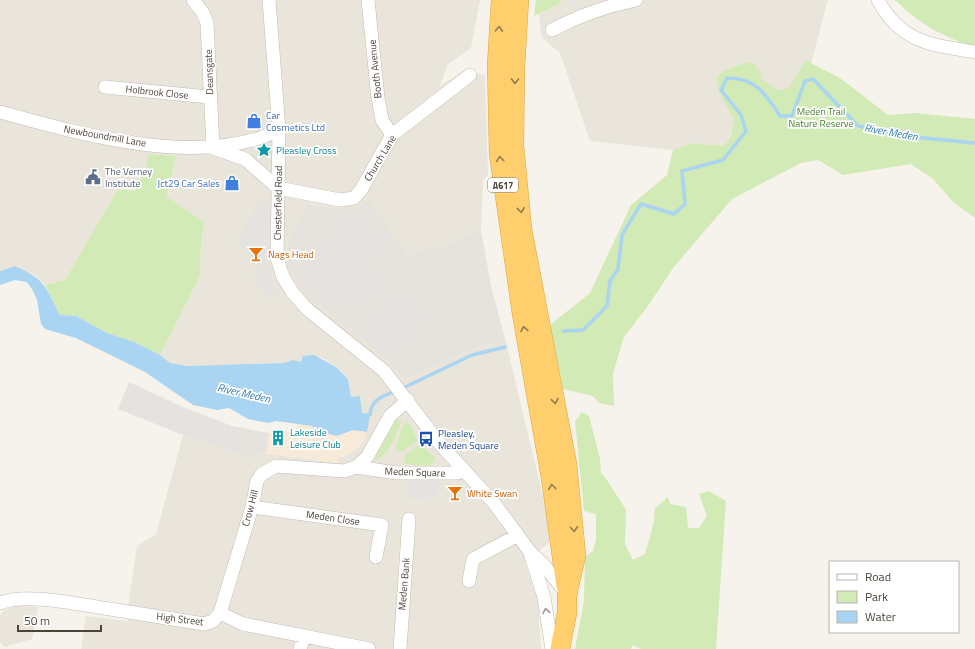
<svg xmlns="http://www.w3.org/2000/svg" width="975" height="649" font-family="'Titillium Web',sans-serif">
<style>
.residential{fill:#eae5da}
.commercial{fill:#f7ead8}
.industrial{fill:#e6e2dd}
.green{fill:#d2eab5}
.parking{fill:#e5e3e0}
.water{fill:#a9d4f2}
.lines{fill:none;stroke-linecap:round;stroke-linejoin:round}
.stream{stroke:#a9d4f2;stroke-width:3.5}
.minor-casing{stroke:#c2bbae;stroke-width:14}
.highway-casing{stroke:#e0a43c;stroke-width:20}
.minor{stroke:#fff;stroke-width:13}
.highway{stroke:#ffcf6e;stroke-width:19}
.oneway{stroke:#937c4e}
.oneway2{stroke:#9c9892}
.labels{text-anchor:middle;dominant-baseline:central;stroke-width:3.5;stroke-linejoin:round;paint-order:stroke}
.shield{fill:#fff;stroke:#817c74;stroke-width:1}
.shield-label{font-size:9px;font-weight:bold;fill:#4b4439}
.street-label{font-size:10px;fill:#4b4439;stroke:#fff}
.park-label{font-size:10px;fill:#4a7f2a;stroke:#fff}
.shop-label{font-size:10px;fill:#366cbe;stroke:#fff;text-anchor:start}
.culture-label{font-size:10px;fill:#0d838f;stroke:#fff;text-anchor:start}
.service-label{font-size:10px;fill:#4e5e75;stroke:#fff;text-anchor:start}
.food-label{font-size:10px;fill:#c56008;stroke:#fff;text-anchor:start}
.transit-label{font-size:10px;fill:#164399;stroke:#fff;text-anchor:start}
.water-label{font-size:11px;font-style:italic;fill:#2e7ab2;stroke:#fff}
</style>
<rect width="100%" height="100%" fill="#f6f3ec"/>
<path class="residential" d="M0 0H480L471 48 448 64 440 86 466 69 485 76 488 175 483 181 481 230 446 245 420 250 408 257 369 199 355 208 344 209 311 204 353 330 382 356 405 380 472 349 506 342 553 539 525 563 538 600 541 649H81L86 616 128 621V606L137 546 156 534 183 435 253 458 261 453 338 463 339 456 343 457 364 440 370 415 362 413 351 397 348 379 336 367 322 358 307 356H303L302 362 293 360 284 363 187 366 170 363 160 355 200 276 201 242 204 222 167 198 176 156 148 154 146 168 135 191 118 189 65 280 45 285 34 275 15 266 0 271Z
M561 0H828L811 63 797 76 789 88 779 90 733 66 719 74 716 78 721 97 734 119 731 136 724 146 693 143 673 150 590 141 560 53 542 38 539 14 561 3Z
M14 606 38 607 32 639 4 647 0 642V615L4 610Z"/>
<path class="commercial" d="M297 424 312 426 337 436 353 430 367 432 361 446 350 454 339 456 338 463 266 453 270 429 295 433Z"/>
<path class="industrial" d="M369 199 408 257 420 250 446 245 481 230 491 286 506 342 472 349 405 380 382 356 358 335 311 299 287 264V248L308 204 344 209 355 208Z
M232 426 269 433 266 453H261L253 458 228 450Z"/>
<path class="green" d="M536 0H561V3L534 16Z
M895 0H975V48C940 34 923 27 895 0Z
M805 60 840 78 888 115 915 113 975 119V218L954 203 933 179 911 164 843 175 818 160 801 163 732 199 673 268 650 303 624 337 613 373 614 406 599 403 593 396 563 389 550 325 590 293 631 205 667 175 673 150 693 143 724 146 731 136 734 119 721 97 716 78C724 67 739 65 752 62L760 71 761 79 779 90 789 88Z
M257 151a7 7 0 1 1 14 0a7 7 0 1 1-14 0Z
M148 154 176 156 167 197 204 222 201 242 200 276 160 355 134 342 107 333 76 316 60 315 45 285 65 280 118 189 135 191 146 168Z
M582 412 589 416 600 459 601 473 607 480 626 510 625 544 633 560 645 554 654 522 655 508 668 497 670 504 686 507 688 528H699L707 516 699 494 709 491 726 501 716 649H641L633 645 631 649H575L584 601 585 557 593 551 596 540V514L584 511 575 421Z
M396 418 401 422C396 436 389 455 374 461Z
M408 422 410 424 417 441 402 452 395 448 403 425Z
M420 444 435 458 431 466 405 464 404 456Z"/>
<path class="parking" d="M261 200 270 205 268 265 274 285 282 295 272 301 255 284 259 280 254 274 258 269 257 261 235 242Z
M354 215 377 250 360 261 376 285 352 304 329 297 312 274 334 258 328 250 347 227Z
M399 295 418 315 415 325 382 356 358 335 364 329 374 328 386 315 387 306Z
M129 382 183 407 232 426 228 450 183 435 118 409Z
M403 481H438L437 498 409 499 408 487Z"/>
<path class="water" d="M15 266C46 280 45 286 60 315L76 316 107 333 134 342 160 355 170 363 187 366 284 363 293 360 301 362 303 356 314 355 336 367 348 379 351 397 360 396 362 413 370 415 367 432 353 430 337 436 317 431 312 426 276 421 268 423 248 419 229 408 217 410 193 405 145 372 76 338 45 329 41 324 37 300 32 289 27 282 15 280 0 285V271Z"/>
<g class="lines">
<path class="stream" d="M563 331 583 330 607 306 610 281 618 269 622 235 641 204 674 214 685 204 682 171 723 160 746 131 741 115 721 90 727 78C756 78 765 93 780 116H792L805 81 813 79 858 126 914 137 975 143
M401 389 472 355 505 347
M365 415H370C371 399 382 397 396 391"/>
<g class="minor-casing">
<path id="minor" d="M193 0 203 13 207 23 213 148 245 159 278 188 340 200 354 198 361 190 392 135 470 75
M269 0 279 130 277 258 283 277 293 293 307 309 384 371 440 444 494 503 530 552 542 563 567 594
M368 0 378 98 382 120 392 135
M878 0C901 43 932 45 975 52
M552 30C578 16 607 6 636 0
M105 87 209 97
M0 112C80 134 201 169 279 130
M356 467 397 473H458L463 469
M252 507 382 525 376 557
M530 553 544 597 552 649
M469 581 473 559 518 535
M0 603C26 592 81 605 110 609 141 614 172 619 204 624L213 621 220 613 252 507 257 481 262 474 276 466 344 471 356 467 367 457 390 416 408 400
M220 613 243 624 369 649
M300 649 304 636
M400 649 409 519"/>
</g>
<g class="highway-casing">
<path id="highway" d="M501 0 497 65 499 154 522 314 551 478 566 586
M519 0 515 68 514 145 522 229 567 464 576 555 567 595V613L560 649"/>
</g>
<use href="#minor" class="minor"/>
<use href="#highway" class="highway"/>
</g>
<defs><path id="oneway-chevron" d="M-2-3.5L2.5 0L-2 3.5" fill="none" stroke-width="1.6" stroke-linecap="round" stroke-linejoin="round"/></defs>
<g class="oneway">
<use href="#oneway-chevron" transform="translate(499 29) rotate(-87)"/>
<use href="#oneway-chevron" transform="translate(515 81) rotate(91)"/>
<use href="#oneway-chevron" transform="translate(500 159) rotate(-96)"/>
<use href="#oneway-chevron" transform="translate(521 210) rotate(84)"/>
<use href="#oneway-chevron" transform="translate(524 329) rotate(-100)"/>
<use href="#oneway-chevron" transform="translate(555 401) rotate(80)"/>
<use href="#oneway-chevron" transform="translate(552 487) rotate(-97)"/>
<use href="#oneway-chevron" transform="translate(574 529) rotate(86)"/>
</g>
<use class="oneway2" href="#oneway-chevron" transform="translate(546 611) rotate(-100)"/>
<defs>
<g id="shop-bare" transform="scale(1.2)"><path d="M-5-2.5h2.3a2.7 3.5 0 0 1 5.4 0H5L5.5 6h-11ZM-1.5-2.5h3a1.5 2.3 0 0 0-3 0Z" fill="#3f7fe0" stroke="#fff" stroke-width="2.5" paint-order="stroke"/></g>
<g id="sight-bare" transform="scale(1.2)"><path d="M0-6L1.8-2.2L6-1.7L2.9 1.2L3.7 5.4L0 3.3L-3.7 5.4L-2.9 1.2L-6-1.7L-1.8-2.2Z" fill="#0f9aa8" stroke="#fff" stroke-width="2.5" paint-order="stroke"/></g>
<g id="civic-bare" transform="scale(1.2)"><path d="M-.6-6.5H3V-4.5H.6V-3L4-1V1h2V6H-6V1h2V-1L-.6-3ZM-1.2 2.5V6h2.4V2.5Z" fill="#5c6f8a" stroke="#fff" stroke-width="2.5" paint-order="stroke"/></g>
<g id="bar-bare" transform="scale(1.2)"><path d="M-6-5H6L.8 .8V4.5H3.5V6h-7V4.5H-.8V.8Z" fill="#e8710a" stroke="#fff" stroke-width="2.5" paint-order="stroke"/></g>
<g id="building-bare" transform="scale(1.2)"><path d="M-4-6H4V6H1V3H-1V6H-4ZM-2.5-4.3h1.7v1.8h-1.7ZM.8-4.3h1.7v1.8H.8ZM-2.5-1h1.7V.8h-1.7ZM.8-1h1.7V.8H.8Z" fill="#0f9aa8" stroke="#fff" stroke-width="2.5" paint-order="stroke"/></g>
<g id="bus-bare" transform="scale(1.2)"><path d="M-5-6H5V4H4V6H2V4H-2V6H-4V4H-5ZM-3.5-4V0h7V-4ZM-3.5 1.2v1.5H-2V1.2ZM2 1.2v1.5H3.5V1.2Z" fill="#1a4fb4" stroke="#fff" stroke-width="2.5" paint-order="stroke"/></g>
</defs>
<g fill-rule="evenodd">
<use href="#shop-bare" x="254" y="121"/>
<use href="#sight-bare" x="264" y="150"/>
<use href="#civic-bare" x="93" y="177"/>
<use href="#shop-bare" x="232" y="183"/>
<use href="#bar-bare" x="256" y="254"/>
<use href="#building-bare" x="278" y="438"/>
<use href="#bus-bare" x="426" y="439"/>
<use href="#bar-bare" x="455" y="493"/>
</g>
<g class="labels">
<rect class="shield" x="488" y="178" width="30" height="14" rx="3"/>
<g class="shield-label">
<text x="503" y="185">A617</text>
</g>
<g class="street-label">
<text transform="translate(375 69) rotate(-96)">Booth Avenue</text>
<text transform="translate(209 72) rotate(-92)">Deansgate</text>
<text transform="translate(157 92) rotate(6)">Holbrook Close</text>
<text transform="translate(105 136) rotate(10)">Newboundmill Lane</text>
<text transform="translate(380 158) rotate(-59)">Church Lane</text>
<text transform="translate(278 203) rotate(-89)">Chesterfield Road</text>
<text transform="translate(415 472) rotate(2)">Meden Square</text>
<text transform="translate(250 508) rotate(-75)">Crow Hill</text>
<text transform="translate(333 518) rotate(8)">Meden Close</text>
<text transform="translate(404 584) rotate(-85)">Meden Bank</text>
<text transform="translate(180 619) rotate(7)">High Street</text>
</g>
<g class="park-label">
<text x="821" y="111">Meden Trail<tspan x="821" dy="12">Nature Reserve</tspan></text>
</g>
<g class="shop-label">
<text x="266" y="115">Car<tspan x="266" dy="12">Cosmetics Ltd</tspan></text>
<text x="220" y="183" text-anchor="end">Jct29 Car Sales</text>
</g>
<g class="culture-label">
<text x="276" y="150">Pleasley Cross</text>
<text x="290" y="432">Lakeside<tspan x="290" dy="12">Leisure Club</tspan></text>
</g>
<g class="service-label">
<text x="105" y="171">The Verney<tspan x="105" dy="12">Institute</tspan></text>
</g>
<g class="food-label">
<text x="268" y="254">Nags Head</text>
<text x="467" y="493">White Swan</text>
</g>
<g class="transit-label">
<text x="438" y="433">Pleasley,<tspan x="438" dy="12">Meden Square</tspan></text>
</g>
<g class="water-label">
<text transform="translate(891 132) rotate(10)">River Meden</text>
<text transform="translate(244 393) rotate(13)">River Meden</text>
</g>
</g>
<rect x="829" y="561" width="130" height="72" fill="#ffffff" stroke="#b7b4b0"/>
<rect x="837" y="574" width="20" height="6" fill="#ffffff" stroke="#b7b4b0"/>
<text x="865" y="581" font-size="12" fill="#4b4439">Road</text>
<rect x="837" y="591" width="20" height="12" fill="#d2eab5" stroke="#b7b4b0"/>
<text x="865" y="601" font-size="12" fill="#4b4439">Park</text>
<rect x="837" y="611" width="20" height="12" fill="#a9d4f2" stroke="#b7b4b0"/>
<text x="865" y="621" font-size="12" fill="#4b4439">Water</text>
<path d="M18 625v6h83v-6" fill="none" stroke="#4b4439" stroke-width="2"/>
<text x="24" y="625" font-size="12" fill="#4b4439" stroke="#ffffff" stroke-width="3" paint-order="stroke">50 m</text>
</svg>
